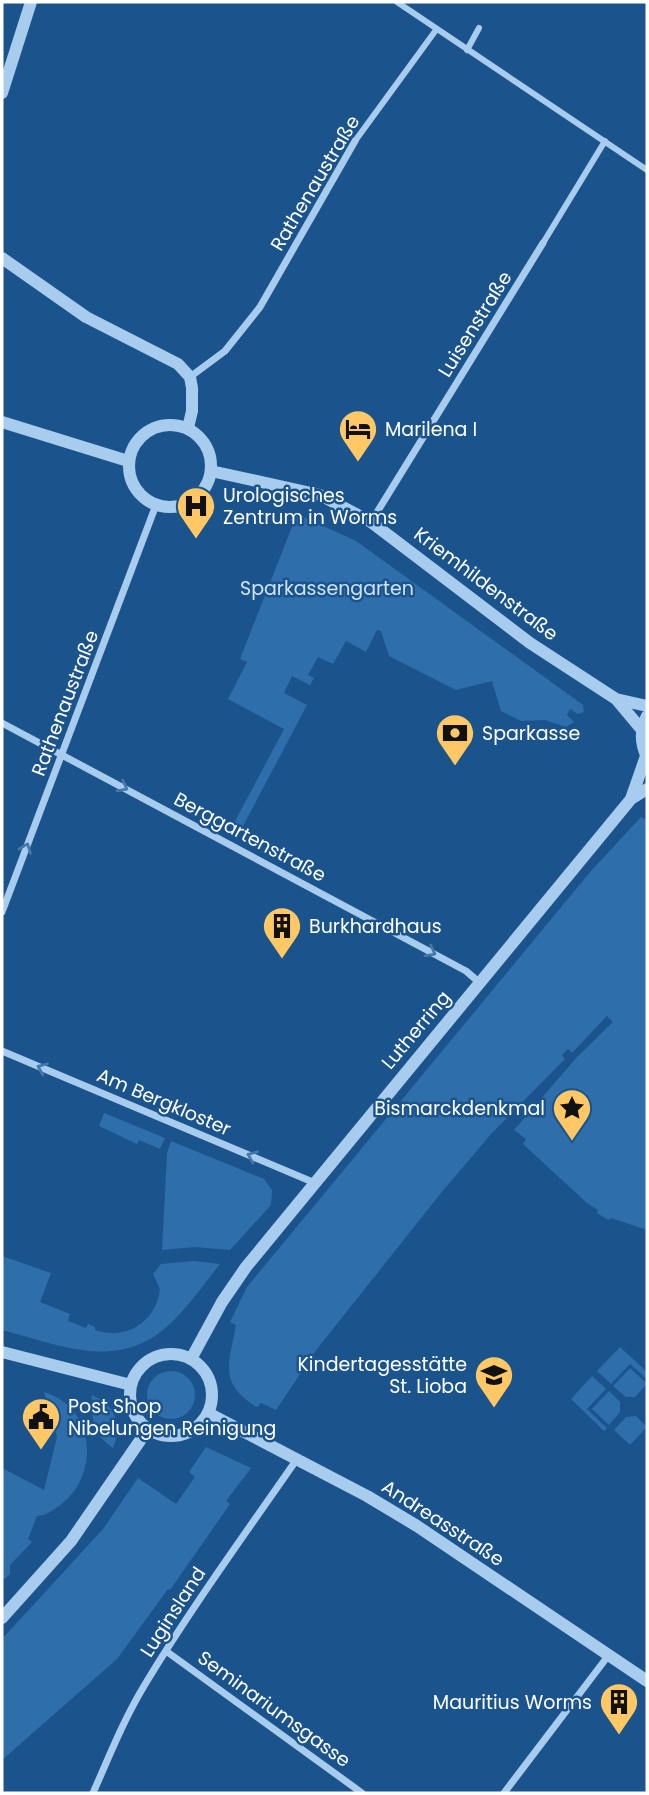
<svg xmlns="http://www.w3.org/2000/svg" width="649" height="1795" font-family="Poppins,sans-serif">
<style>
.green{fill:#2e6eab}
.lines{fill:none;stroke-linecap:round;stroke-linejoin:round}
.pedestrian{stroke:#a8ccee;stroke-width:6}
.minor{stroke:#a8ccee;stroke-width:7}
.tertiary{stroke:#a8ccee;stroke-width:12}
.oneway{stroke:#4578aa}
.labels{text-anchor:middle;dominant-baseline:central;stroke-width:5;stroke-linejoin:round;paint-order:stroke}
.street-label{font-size:19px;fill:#fff;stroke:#1b548d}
.poi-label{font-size:19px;fill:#fff;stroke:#1b548d;text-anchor:start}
.park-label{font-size:19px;fill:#cee4fa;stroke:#1b548d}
</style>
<rect width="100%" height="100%" fill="#1b548d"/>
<path class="green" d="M297 514 356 541 583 705 584 712 578 714 570 709 567 715 574 722 566 727 545 720 521 721 501 711 492 681 456 690 389 656 381 631 377 630 366 652 346 641 333 664 318 657 308 675 314 678 310 685 292 676 284 693 307 705 243 826 233 825 284 729 228 699 247 662 240 659Z
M641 817 647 820V1230L611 1218 608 1220 597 1213 598 1210 587 1203 523 1144 526 1139 514 1130 577 1057 613 1022 607 1016 572 1053 568 1049 562 1055 565 1059 491 1134 441 1193 317 1349 276 1410 261 1403 257 1407C218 1384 229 1363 236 1325L230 1322 247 1287 591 871Z
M104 1113 165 1138 160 1149 139 1140 137 1144 99 1126Z
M171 1141 264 1179 272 1190 271 1205 230 1250 195 1247 162 1250 167 1153Z
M2 1256 51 1273 40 1302 70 1314 68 1321 86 1328 88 1324 95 1327V1330C126 1341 156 1322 160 1289L153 1274 161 1264 194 1261 220 1264C204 1284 189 1306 171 1323 119 1373 61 1345 2 1330Z
M620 1347 647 1372V1379L630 1364 611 1384 597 1371Z
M630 1368 647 1384 635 1397H626L613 1386Z
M147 1395a24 24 0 1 1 48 0a24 24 0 1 1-48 0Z
M592 1376 606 1389 587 1409 607 1428 604 1431 571 1399Z
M609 1391 620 1402V1412L609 1425 592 1409Z
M44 1392C97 1408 101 1479 56 1508 50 1512 45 1516 37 1516L28 1539 32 1542 10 1565V1574L2 1581V1468L44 1490 57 1437Z
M92 1395C115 1405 123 1424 113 1448 94 1436 90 1416 92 1395Z
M636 1416 647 1427 630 1445 614 1430 626 1417Z
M206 1447 251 1468 226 1501 230 1504 170 1590 168 1589 117 1659 2 1760V1639L103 1529 138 1478 176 1504 195 1477 189 1472Z"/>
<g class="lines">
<path class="pedestrian" d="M397 2 647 170
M467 50 479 28
M355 141 436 30
M543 243 605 141"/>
<path class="minor" d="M190 377 225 351 260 307 355 141
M371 522 543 243
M2 723 466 971 480 983
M2 912 156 505
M2 1051 315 1183
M166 1651 362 1793
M93 1793C109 1757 123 1721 144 1686 191 1608 245 1534 297 1459
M504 1793 608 1656"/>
<path class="tertiary" d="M2 93 31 2
M2 258 86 317 178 364 190 377 192 388V411L188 428
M2 422 128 461
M129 466a41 41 0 1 1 82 0a41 41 0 1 1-82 0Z
M211 471 320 495 371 522 530 643 616 699 642 730
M616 699 647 706
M647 716C640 730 640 743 647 757
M631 799 647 789
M2 1352 131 1385
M130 1395a41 41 0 1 1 82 0a41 41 0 1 1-82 0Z
M191 1359 222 1302 246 1267 631 799 646 756
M208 1413 367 1496 417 1526 647 1681
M2 1618 71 1541 148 1429"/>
</g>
<defs><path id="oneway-chevron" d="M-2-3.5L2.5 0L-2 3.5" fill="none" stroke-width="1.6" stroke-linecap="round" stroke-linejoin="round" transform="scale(1.75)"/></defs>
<g class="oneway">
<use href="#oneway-chevron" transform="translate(123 787) rotate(28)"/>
<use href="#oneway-chevron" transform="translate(26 848) rotate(-69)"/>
<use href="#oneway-chevron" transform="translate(431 952) rotate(28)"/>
<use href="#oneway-chevron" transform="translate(42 1068) rotate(-157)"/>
<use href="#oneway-chevron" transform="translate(252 1156) rotate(-157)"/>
</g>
<defs>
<g id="hotel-pin" transform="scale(2.0125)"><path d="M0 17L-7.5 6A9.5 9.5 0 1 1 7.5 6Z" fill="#ffc865" stroke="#1b548d"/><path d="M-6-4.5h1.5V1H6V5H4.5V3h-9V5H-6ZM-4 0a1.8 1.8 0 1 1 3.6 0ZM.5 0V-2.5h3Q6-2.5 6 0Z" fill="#111"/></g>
<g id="hospital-pin" transform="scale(2.0125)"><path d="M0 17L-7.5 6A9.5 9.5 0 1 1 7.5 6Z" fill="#ffc865" stroke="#1b548d"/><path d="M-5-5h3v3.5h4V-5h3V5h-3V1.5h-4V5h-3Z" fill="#111"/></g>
<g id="bank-pin" transform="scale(2.0125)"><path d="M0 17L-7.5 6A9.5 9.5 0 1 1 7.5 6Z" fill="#ffc865" stroke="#1b548d"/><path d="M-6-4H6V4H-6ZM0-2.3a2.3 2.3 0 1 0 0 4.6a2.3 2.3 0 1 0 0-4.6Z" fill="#111"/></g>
<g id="building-pin" transform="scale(2.0125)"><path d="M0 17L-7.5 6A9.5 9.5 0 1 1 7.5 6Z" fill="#ffc865" stroke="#1b548d"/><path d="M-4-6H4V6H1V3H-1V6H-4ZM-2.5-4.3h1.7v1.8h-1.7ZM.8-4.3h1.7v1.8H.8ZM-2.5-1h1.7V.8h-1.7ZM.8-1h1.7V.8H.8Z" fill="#111"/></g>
<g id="sight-pin" transform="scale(2.0125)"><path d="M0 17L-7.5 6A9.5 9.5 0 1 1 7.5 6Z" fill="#ffc865" stroke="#1b548d"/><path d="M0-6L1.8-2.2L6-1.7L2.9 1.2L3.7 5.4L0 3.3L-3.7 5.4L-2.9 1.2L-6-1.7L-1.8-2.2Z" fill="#111"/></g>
<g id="school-pin" transform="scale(2.0125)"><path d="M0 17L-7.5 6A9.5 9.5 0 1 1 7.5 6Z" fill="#ffc865" stroke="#1b548d"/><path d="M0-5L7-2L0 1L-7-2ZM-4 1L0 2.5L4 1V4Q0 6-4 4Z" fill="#111"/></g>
<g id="civic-pin" transform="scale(2.0125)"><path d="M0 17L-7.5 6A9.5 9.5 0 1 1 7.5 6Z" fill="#ffc865" stroke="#1b548d"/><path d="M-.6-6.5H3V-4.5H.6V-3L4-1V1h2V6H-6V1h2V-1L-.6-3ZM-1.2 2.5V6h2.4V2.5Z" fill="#111"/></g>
</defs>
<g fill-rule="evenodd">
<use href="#hotel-pin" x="358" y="429"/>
<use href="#hospital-pin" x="196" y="506"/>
<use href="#bank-pin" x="455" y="733"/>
<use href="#building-pin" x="282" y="926"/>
<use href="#sight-pin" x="572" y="1108"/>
<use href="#school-pin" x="494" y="1375"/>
<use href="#civic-pin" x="41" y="1417"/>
<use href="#building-pin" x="619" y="1702"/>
</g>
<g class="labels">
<g class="street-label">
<text transform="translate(315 183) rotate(-59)">Rathenaustraße</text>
<text transform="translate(475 324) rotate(-58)">Luisenstraße</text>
<text transform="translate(486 584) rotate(37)">Kriemhildenstraße</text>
<text transform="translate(65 703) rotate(-69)">Rathenaustraße</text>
<text transform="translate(250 837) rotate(28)">Berggartenstraße</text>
<text transform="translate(416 1030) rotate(-50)">Lutherring</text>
<text transform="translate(164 1102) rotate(23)">Am Bergkloster</text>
<text transform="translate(443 1523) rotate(33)">Andreasstraße</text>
<text transform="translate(173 1612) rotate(-57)">Luginsland</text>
<text transform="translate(274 1709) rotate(36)">Seminariumsgasse</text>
</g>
<g class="poi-label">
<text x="385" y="429">Marilena I</text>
<text x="223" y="495">Urologisches<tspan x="223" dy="22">Zentrum in Worms</tspan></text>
<text x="482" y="733">Sparkasse</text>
<text x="309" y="926">Burkhardhaus</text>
<text x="545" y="1108" text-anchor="end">Bismarckdenkmal</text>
<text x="467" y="1364" text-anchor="end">Kindertagesstätte<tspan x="467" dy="22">St. Lioba</tspan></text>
<text x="68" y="1406">Post Shop<tspan x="68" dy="22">Nibelungen Reinigung</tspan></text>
<text x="592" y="1702" text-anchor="end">Mauritius Worms</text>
</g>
<g class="park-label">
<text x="327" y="588">Sparkassengarten</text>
</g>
</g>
<rect width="649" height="1795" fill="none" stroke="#ffffff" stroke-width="7"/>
</svg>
